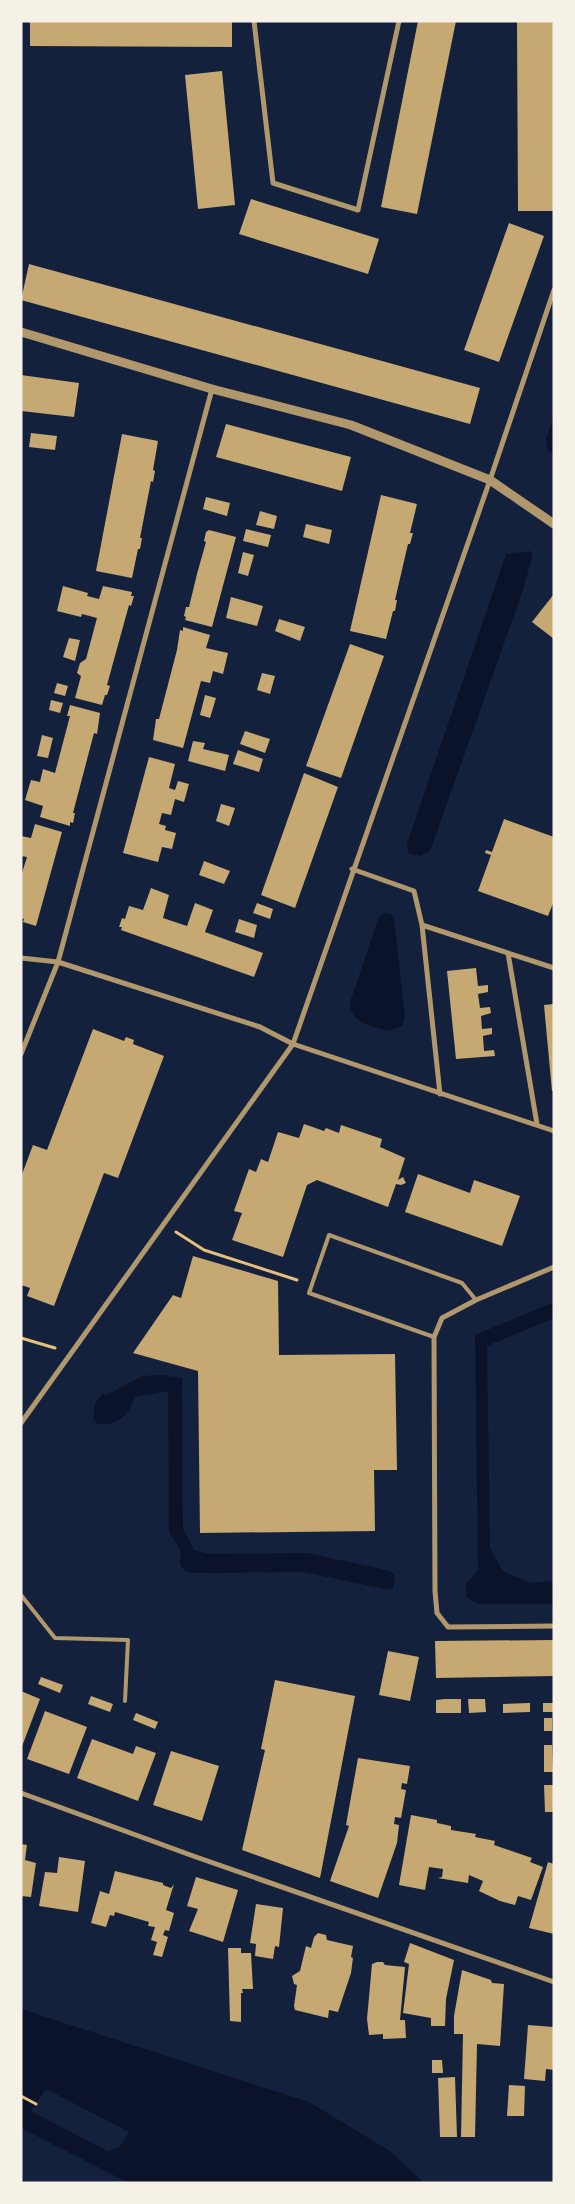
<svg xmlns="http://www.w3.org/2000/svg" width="575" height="2204" font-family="'Open Sans',sans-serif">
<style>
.water{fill:#0b132b}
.pier{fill:#14213d}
.building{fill:#c6a872}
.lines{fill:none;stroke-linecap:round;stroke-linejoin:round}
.path{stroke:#e5c07b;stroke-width:3}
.service{stroke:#b1986c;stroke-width:4}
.minor{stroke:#b1986c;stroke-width:5}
.tertiary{stroke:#b1986c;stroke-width:9}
</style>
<rect width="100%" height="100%" fill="#14213d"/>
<path class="water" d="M554 415V454L548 451 546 439Z
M530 551 533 554 522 593 430 851 421 856 408 853 407 844 506 554Z
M385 913 391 914 394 919 405 1017 402 1026 388 1031C371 1025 350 1024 350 1002L379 917Z
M554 1302V1318L487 1346 490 1548 503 1571 530 1583 554 1581V1604H478L466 1597V1584L478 1570 475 1335Z
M163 1375 182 1378 183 1529 194 1550 211 1554 307 1553 391 1571 395 1576 393 1588 390 1590 303 1572 192 1573 184 1570 180 1564 181 1552 169 1531 168 1391 134 1397C130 1415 116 1427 98 1424L93 1419 95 1404 102 1394 107 1395 142 1376Z
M21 2009 309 2102 390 2151 424 2183H129L21 2128Z"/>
<path class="pier" d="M46 2089 129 2132 122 2144 118 2148 107 2151 31 2111Z"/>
<path class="building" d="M30 21H232V47L30 46Z
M418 21H456L417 214 381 207Z
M517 21H554V211H518Z
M222 71 235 205 198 209 185 75Z
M251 199 379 239 368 274 239 234Z
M509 223 544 236 499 362 464 350Z
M29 264 480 388 470 424 21 300Z
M21 375 79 383 74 417 21 411Z
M226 424 351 457 342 491 216 457Z
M31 433 57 436 55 450 29 447Z
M122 434 158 441 153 470 155 471 153 482 151 481 140 538H142L140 549H138L132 578 96 571Z
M381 495 417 504 410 533H413L410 544H408L395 600H397L395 611H393L386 639 350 631Z
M206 497 230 503 227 516 203 509Z
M260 511 277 516 274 529 256 525Z
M306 524 332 530 329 544 303 537Z
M246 529 271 535 268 547 243 541Z
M209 530 236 537 212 627 185 620 186 617 184 616 186 607H189L197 574 206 542 204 541 206 532Z
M243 552 254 555 248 576 238 573Z
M63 586 88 593 87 596 99 599 103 586 132 592 131 596H134L131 606 129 605 107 685 110 686 107 695H105L102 705 75 698 81 676 77 673 80 663 86 659 97 618 82 614 81 617 57 611Z
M554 594V639L532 622Z
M231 597 263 606 257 626 226 618Z
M279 619 305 627 300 641 275 631Z
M183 627 210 635 206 648 228 653 223 674 213 671 210 683 201 681 183 748 153 740 156 719H159L177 650 180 630 183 631Z
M69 638 80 640 75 661 63 657Z
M350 644 384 656 341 778 306 766Z
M262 673 275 676 270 694 257 690Z
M57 683 68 686 65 696 54 693Z
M205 695 216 698 210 718 200 715Z
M51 700 63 703 60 713 49 710Z
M70 705 100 713 97 734 94 733 73 813H75L73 823 70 822V826L40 817 43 806 25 800 31 780 40 782 43 769 55 773 70 716H67Z
M245 731 270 739 265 753 240 744Z
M42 735 53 738 48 758 37 756Z
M193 741 205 743 203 749 229 755 225 771 188 761Z
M238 750 263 759 259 772 233 764Z
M149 757 175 764 169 788 175 790 178 781 189 784 184 802 175 799 171 815 162 813 159 824 166 826 165 830 176 833 172 849 162 847 158 862 123 853Z
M304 773 338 787 295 908 261 895Z
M221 804 235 808 229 826 216 821Z
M504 819 554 837V901L548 916 478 891 491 855 485 853 486 850 492 852Z
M35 824 62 832 36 926 23 922 24 919 21 918V876L27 857 21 856V836L31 838Z
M204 861 230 871 224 884 199 875Z
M151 888 169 895 163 918 187 926 195 903 213 910 205 932 263 953 254 977 121 930 122 927H119L122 918 125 919 129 906 143 910Z
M257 903 273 909 270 919 253 913Z
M239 919 257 925 254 938 235 932Z
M476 968 478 986 488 985V992L478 994 480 1008 490 1007 491 1013 481 1016 482 1029 492 1028V1034L483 1036 484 1051 494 1050 495 1056 456 1059 447 971Z
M554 1004V1091H552L544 1005Z
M93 1029 124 1041 126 1037 134 1040 133 1044 164 1056 118 1178 104 1173 54 1306 27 1296 30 1288 21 1285V1177L33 1145 47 1150Z
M304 1124 324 1131 326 1128 339 1133 341 1125 382 1139 380 1147 405 1158 398 1180 403 1177 406 1183 401 1185 396 1184 388 1207 317 1180 307 1185 283 1257 232 1240 242 1213 234 1211 249 1169 256 1172 261 1159 268 1162 278 1132 299 1138Z
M418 1174 470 1193 474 1180 520 1196 502 1246 405 1212Z
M193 1256 278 1281 279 1355 395 1354 397 1470H374L375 1531 200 1533 198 1371 133 1353 173 1295 181 1298Z
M554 1640V1676L436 1678 435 1641Z
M388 1651 419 1657 410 1701 379 1695Z
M41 1677 63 1685 60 1693 38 1684Z
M275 1680 355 1696 320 1878 242 1850 265 1750 261 1749Z
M21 1691 40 1699 21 1749Z
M91 1696 113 1704 110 1712 88 1704Z
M445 1699H461V1713H436V1700Z
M468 1699H485L486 1712 469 1713Z
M530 1703V1712L503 1713V1704Z
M543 1703H554V1712H543Z
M45 1711 87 1727 69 1774 27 1759Z
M136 1713 158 1722 155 1729 133 1720Z
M544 1718H552V1731H544Z
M92 1739 133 1754 136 1746 156 1753 138 1801 77 1778Z
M544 1745H552L553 1772H544Z
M171 1751 219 1766 202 1821 153 1805Z
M358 1758 410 1766 407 1784 402 1783 401 1789 406 1790 401 1818 395 1817 394 1824 399 1825 397 1843 378 1898 330 1881 349 1826 346 1825Z
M544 1785H553V1812H545Z
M411 1815 437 1820V1823L451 1826V1830L476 1834 475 1837 495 1841 494 1845 532 1858 530 1862 543 1867 531 1900 518 1896 515 1905 500 1901 479 1891 483 1881 469 1875 468 1883 438 1878 442 1877 443 1869 429 1867 425 1890 399 1885Z
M21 1844 27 1845 25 1860 36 1863 31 1897 21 1896Z
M59 1857 85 1861 78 1912 39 1906 45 1872 57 1873Z
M548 1862 554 1864V1934L529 1928Z
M115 1871 163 1883V1885L171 1888 174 1884 166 1910 174 1913 169 1931 165 1930 163 1935 168 1937 162 1957 153 1955 157 1942 151 1940 155 1927 148 1926 149 1922 115 1912 114 1916 110 1915 106 1927 91 1923 100 1891 109 1894Z
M196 1877 238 1890 223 1942 189 1931 198 1909 187 1906Z
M256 1904 283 1908 279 1947 275 1946 273 1959 255 1956 256 1944 250 1943Z
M318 1933 326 1935 327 1940 353 1946 351 1957 353 1958 351 1973 338 2012 329 2010 328 2018 295 2010 294 2006 297 1985 294 1984 292 1976 300 1971 306 1946 311 1948 314 1937Z
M410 1943 454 1960 446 1999 445 2026H431V2018L403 2013 409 1964 404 1962Z
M228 1948H241V1953H251L253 1989H242L243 1993H241V2022L230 2021Z
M377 1962H383L385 1965 405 1967 400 2020H405L406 2038 383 2039V2034L369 2035 367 2019 372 1964Z
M462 1970 491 1980 492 1983 504 1984 500 2046 477 2044 475 2137H461L463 2034H454V2016Z
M528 2025 554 2027V2070L546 2069 545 2081 524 2079Z
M432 2060H442L443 2073H432Z
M455 2077 457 2137H440L438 2078Z
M509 2085 525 2086 524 2116H507Z"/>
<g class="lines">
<path class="path" d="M176 1232 204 1250 297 1280
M21 1338 55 1348
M21 2096 36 2104"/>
<path class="service" d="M434 1337 309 1293 329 1235 462 1283 476 1300
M21 1595 55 1638 128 1640 125 1701"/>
<path class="minor" d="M254 21 273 183 358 210 399 21
M352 869 414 891 422 925 554 968
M422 925 440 1094
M508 953 537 1124
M21 958 58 962 260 1027 293 1044 554 1131
M21 1054 58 962 212 389
M554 1267 476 1300 442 1318 434 1337 435 1591 437 1613 448 1627 554 1626
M21 1423 293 1044 490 480 554 290
M21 1793 196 1857 554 1982"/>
<path class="tertiary" d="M21 332 212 389 351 425 490 480 554 524"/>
</g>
<rect width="575" height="2204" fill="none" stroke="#f6f1e7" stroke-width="45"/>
</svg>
